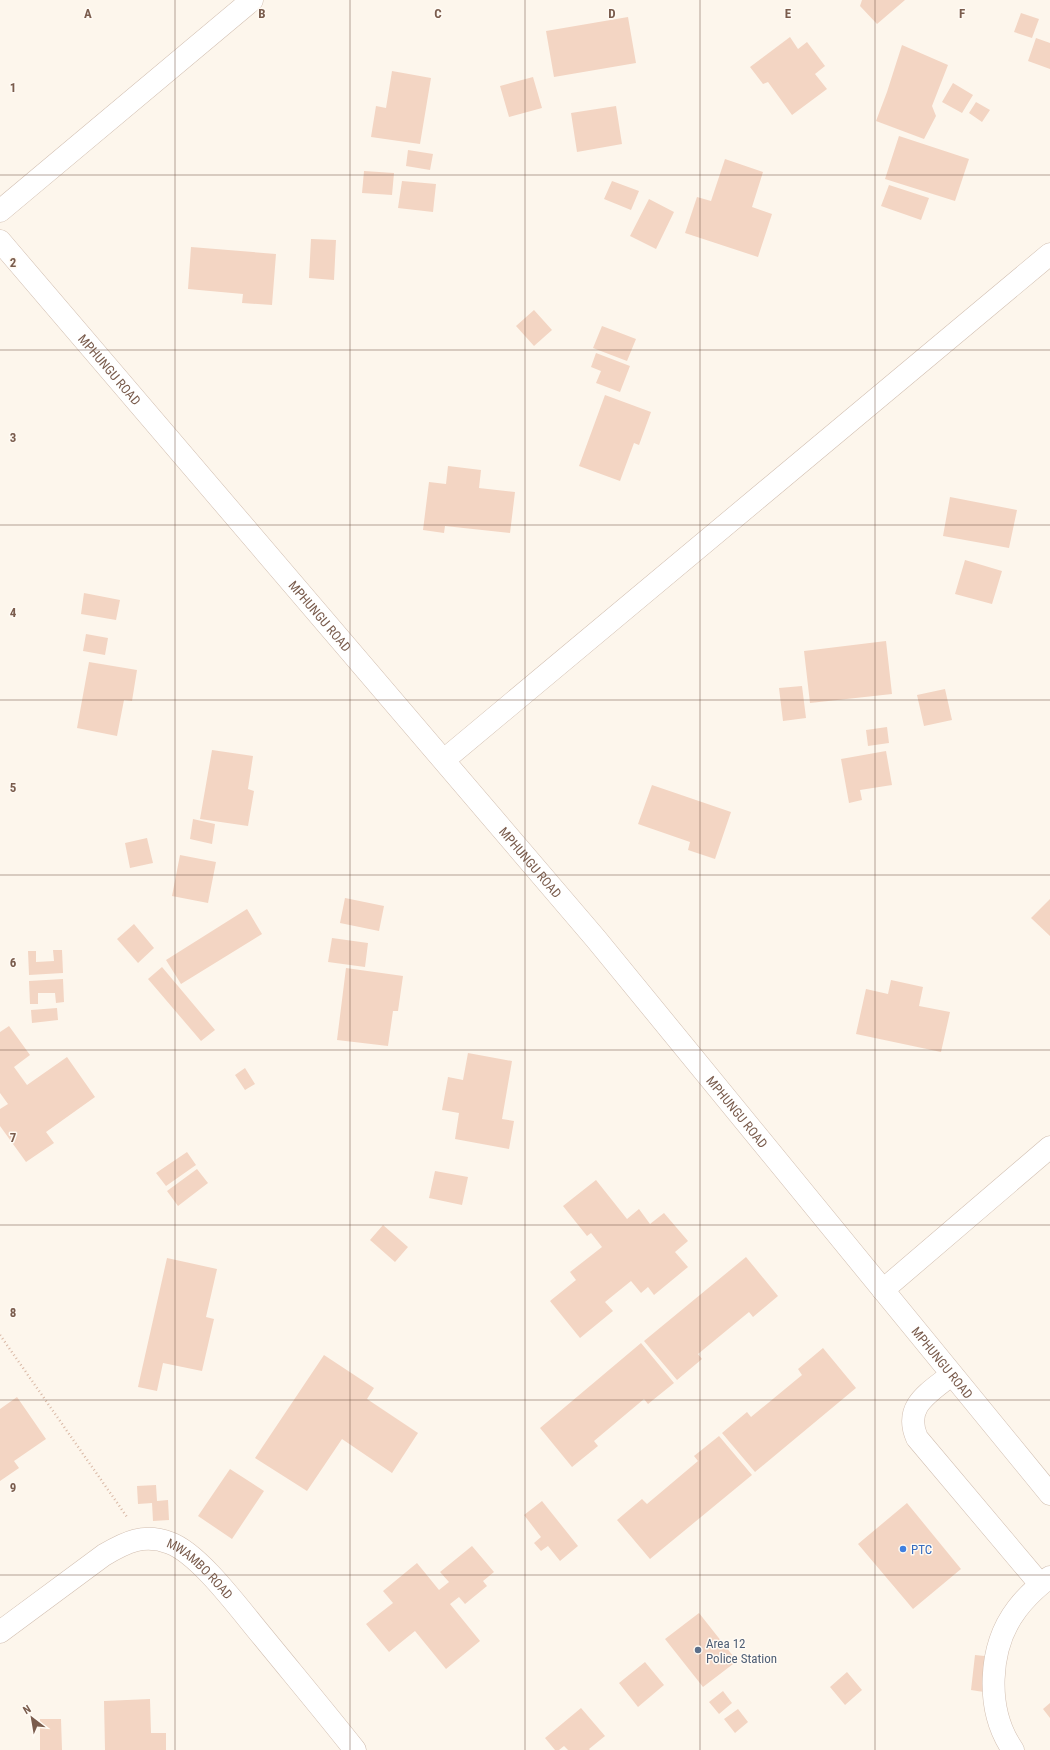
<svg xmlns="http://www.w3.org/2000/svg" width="1050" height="1750" font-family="'Roboto Condensed',sans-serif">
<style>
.building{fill:#f3d5c3}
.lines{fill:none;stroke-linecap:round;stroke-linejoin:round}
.minor-casing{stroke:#d1beb0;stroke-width:23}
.path{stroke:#d9b8a5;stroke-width:2.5;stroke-dasharray:1 3;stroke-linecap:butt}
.minor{stroke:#fff;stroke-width:22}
.grid{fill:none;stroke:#7a5c4d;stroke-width:1;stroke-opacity:0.55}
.shop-dot{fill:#3f7fe0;stroke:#fffaf3;stroke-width:1.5}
.service-dot{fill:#5c6f8a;stroke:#fffaf3;stroke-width:1.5}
.labels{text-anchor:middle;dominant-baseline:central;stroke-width:3;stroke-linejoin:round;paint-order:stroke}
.street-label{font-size:13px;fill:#7a5c4d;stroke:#fffaf3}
.shop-label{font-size:13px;fill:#366cbe;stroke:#fffaf3;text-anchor:start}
.service-label{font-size:13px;fill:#4e5e75;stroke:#fffaf3;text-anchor:start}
.grid-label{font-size:13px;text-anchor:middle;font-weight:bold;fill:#7a5c4d;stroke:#fffaf3;stroke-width:3;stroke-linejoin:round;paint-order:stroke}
</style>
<rect width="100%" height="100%" fill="#fdf6ec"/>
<path class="building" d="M862 0H905L877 24 860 6Z
M1021 13 1039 19 1032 38 1014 32Z
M628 17 636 63 554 77 546 31Z
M790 37 798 49 807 42 825 66 815 74 827 89 792 115 768 82 763 84 750 67Z
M1036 38 1050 43V69L1028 61Z
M902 45 948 65 932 106 936 116 924 139 876 121 887 92Z
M392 71 431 78 420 144 371 137 376 106 386 108Z
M533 77 542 108 509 117 500 86Z
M953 83 973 95 962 113 942 102Z
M976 102 990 110 982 122 969 113Z
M616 106 622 144 577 152 571 113Z
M899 136 969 159 955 201 885 179Z
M408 150 433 154 430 170 406 166Z
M725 159 763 172 752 207 772 214 758 257 685 233 697 197 711 201Z
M364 171 394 173 392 195 362 193Z
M402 181 436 184 433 212 398 208Z
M612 181 639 191 631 210 604 199Z
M889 185 929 198 921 220 881 206Z
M649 199 674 212 656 249 630 236Z
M311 239 336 240 334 280 309 278Z
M191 247 276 254 272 305 242 303 243 294 188 289Z
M534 310 552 330 534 346 516 326Z
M602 326 636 339 627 361 593 348Z
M596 353 630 366 620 392 596 383 601 371 591 367Z
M605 395 651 412 639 445 634 443 620 481 579 466Z
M448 466 481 470 479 488 515 492 510 533 445 526 444 533 423 530 429 482 446 484Z
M950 497 1017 510 1009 548 943 536Z
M965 560 1002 571 992 604 955 594Z
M84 593 120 600 116 620 81 614Z
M86 634 108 638 105 655 83 651Z
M886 641 892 694 810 703 804 651Z
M89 662 137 670 132 701 124 700 117 736 77 728Z
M802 686 806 718 783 721 779 688Z
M945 689 952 720 924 726 917 695Z
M887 727 889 743 868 746 866 730Z
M212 750 253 756 248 789 254 791 248 826 200 819Z
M886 751 892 785 860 790 862 800 849 803 841 759Z
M652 785 731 812 715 859 688 850 690 842 638 824Z
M193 819 215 824 212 844 190 839Z
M147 838 153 863 130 868 125 843Z
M180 855 216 862 208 903 172 896Z
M345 898 384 906 379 931 340 923Z
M1050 899V936L1031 918Z
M247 909 262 934 181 984 166 960Z
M134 924 154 948 138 963 117 939Z
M332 938 368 943 365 967 328 962Z
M53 950H62L63 973 29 975 28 951H36V962L54 961Z
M162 967 215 1030 201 1041 148 979Z
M346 968 403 976 398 1011H393L388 1046 337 1040Z
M63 979 64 1002 56 1003 55 993H38V1004H30L29 981Z
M891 980 923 987 919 1006 950 1012 941 1052 856 1034 866 989 888 994Z
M57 1008 58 1020 32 1023 31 1010Z
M9 1026 30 1055 14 1067 27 1085 67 1057 95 1097 46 1132 54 1143 26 1162 0 1126V1109L8 1104 0 1093V1032Z
M468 1053 512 1061 502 1119 514 1121 509 1149 455 1139 459 1113 442 1110 448 1077 463 1080Z
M245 1068 255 1084 245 1090 235 1075Z
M187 1152 196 1165 166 1186 156 1173Z
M197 1169 208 1183 178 1206 167 1191Z
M435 1171 468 1177 462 1205 429 1198Z
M596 1180 627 1219 639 1209 650 1224 664 1213 688 1241 675 1252 688 1267 654 1295 648 1287 641 1293 631 1281 605 1302 613 1311 580 1338 550 1301 576 1280 570 1272 602 1247 591 1233 587 1236 563 1206Z
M383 1225 408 1247 395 1262 370 1240Z
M746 1257 778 1296 753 1317 749 1312 698 1354 702 1359 677 1380 644 1341Z
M167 1258 217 1269 206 1317 214 1319 202 1371 163 1363 157 1391 138 1387Z
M641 1343 674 1383 648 1404 644 1399 594 1441 598 1446 572 1467 540 1428Z
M823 1348 856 1388 755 1472 722 1433 747 1412 751 1417 802 1375 798 1369Z
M324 1355 374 1388 367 1399 418 1433 392 1473 342 1439 307 1491 255 1458Z
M17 1397 46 1439 14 1461 19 1468 0 1481V1409Z
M719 1436 752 1475 650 1559 617 1520 642 1499 647 1504 698 1461 694 1456Z
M230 1469 264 1491 232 1539 198 1516Z
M156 1485 157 1501 168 1500 169 1520 153 1521 152 1503 138 1504 137 1486Z
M542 1501 578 1546 560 1561 548 1546 541 1551 534 1543 541 1537 524 1515Z
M907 1503 961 1569 913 1609 858 1544Z
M472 1546 494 1572 483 1581 487 1586 465 1604 459 1597 450 1604 480 1641 446 1669 415 1631 389 1652 366 1624 393 1603 383 1591 417 1563 439 1590 449 1582 440 1572Z
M699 1613 737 1661 703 1687 665 1639Z
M975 1655 994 1657 990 1693 971 1690Z
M645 1662 664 1685 638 1707 619 1683Z
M847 1672 862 1690 845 1705 830 1687Z
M723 1691 732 1703 719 1714 709 1702Z
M150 1699 151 1733H166V1750H105L104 1701Z
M1050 1703V1718L1043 1709Z
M581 1708 605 1736 589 1749 590 1750H568L564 1746 559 1750H555L545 1738Z
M738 1709 748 1722 735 1733 724 1719Z
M40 1719H61L62 1750H40Z"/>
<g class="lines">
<g class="minor-casing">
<g id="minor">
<path d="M0 211 252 0"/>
<path id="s1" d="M0 241 596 939 1050 1494"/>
<path d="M444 760 1050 254"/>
<path d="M883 1290 1050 1147"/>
<path d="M951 1375C929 1393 903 1406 917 1438L1040 1584"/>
<path id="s2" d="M0 1632 104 1555C126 1542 144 1533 170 1543 200 1554 241 1611 263 1637 294 1675 325 1712 355 1750"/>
<path d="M1013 1750C985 1710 988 1647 1017 1609 1027 1596 1038 1586 1050 1577"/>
</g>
</g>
<path class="path" d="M0 1335 127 1517"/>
<use href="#minor" class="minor"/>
</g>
<path class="grid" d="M175 0V1750M350 0V1750M525 0V1750M700 0V1750M875 0V1750M0 175H1050M0 350H1050M0 525H1050M0 700H1050M0 875H1050M0 1050H1050M0 1225H1050M0 1400H1050M0 1575H1050"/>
<circle class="shop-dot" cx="903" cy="1549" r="4"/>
<circle class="service-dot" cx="698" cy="1650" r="4"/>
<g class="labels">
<g class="street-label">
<text stroke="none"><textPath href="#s1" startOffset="169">MPHUNGU ROAD</textPath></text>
<text stroke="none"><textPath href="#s1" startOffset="493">MPHUNGU ROAD</textPath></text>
<text stroke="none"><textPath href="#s1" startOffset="817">MPHUNGU ROAD</textPath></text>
<text stroke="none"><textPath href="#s1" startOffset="1141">MPHUNGU ROAD</textPath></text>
<text stroke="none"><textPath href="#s1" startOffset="1465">MPHUNGU ROAD</textPath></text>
<text stroke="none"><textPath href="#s2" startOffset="239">MWAMBO ROAD</textPath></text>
</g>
<g class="shop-label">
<text x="911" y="1549">PTC</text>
</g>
<g class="service-label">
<text x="706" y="1643">Area 12<tspan x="706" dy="15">Police Station</tspan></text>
</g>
</g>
<g class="grid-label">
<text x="88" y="18">A</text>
<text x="262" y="18">B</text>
<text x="438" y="18">C</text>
<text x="612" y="18">D</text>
<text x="788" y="18">E</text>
<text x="962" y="18">F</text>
<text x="13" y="92">1</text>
<text x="13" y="267">2</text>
<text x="13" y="442">3</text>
<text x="13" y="617">4</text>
<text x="13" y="792">5</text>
<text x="13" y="967">6</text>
<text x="13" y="1142">7</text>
<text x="13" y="1317">8</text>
<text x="13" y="1492">9</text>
</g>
<g transform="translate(32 1718) rotate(329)" stroke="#fffaf3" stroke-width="3" paint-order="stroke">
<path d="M0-3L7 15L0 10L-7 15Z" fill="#7a5c4d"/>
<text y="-6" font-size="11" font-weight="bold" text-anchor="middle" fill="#7a5c4d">N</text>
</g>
</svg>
